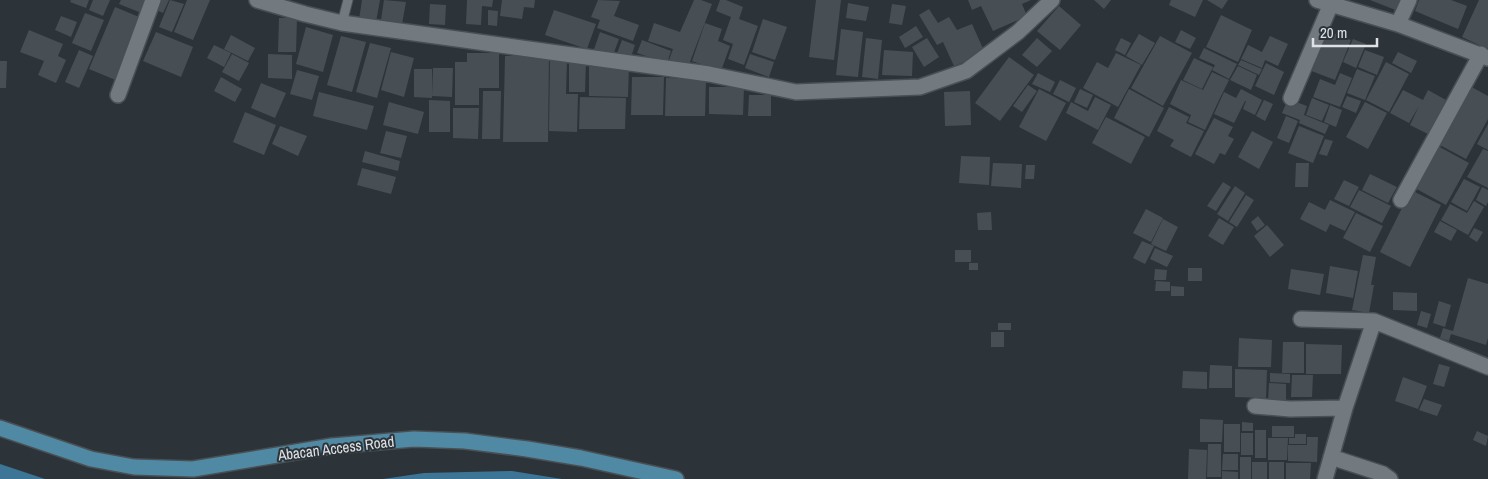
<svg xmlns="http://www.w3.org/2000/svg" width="1488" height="479" font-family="'Archivo Narrow',sans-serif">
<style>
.water{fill:#3d7597}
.building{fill:#474f54}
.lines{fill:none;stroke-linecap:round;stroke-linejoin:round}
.lane-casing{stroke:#494f53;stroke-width:11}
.street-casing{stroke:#494f53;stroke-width:18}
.secondary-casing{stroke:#494f53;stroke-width:18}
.lane{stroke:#727a80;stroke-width:9}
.street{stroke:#727a80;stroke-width:15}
.secondary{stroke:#5089a3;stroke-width:15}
.labels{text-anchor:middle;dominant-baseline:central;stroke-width:4;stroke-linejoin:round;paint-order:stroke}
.street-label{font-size:15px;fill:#dee2e6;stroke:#2c3439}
</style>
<rect width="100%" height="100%" fill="#2c3439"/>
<path class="water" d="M0 464 45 479H0Z
M512 471 562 479H383L424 473Z"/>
<path class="building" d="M71 0H89L86 8 70 2Z
M93 0H110L103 16 89 10Z
M121 0H150L144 14 119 4Z
M155 0H169L163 13 152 8Z
M170 0 184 4 172 32 159 27Z
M187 0H210L193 40 174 32Z
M362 0H380L376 22 359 20Z
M384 0 406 2 402 24 381 20Z
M467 0H493L492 7 482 6 481 25 466 24Z
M502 0H535L534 8 524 7 522 19 500 16Z
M598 0 620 1 614 16 639 25 633 41 597 28 600 20 591 17Z
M694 0H701L712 4 688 67 669 60 673 49 648 41 654 23 680 32Z
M720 0H726L743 7 739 19 758 26 744 65 728 59 733 44 723 40 731 17 716 11Z
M816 0H841L834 60 809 57Z
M968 0H1031L1022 4 1027 16 993 31 981 6 972 10Z
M1094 0H1111L1104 9Z
M1171 0H1203L1195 17 1169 5Z
M1207 0H1228L1222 9Z
M1370 0H1403L1398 11Z
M1419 0H1451L1467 6 1458 29 1415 11Z
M1479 0H1488V49L1462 37Z
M848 3 869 7 866 21 846 18Z
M430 4 446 5 445 25 429 24Z
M892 4 906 6 902 25 889 23Z
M1059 6 1081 25 1060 50 1037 31Z
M115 7 144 19 118 81 89 69Z
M929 9 938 23 949 17 957 30 972 24 985 53 954 66 943 42 937 45 919 15Z
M488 10 498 11 497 26 488 25Z
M554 10 596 24 587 49 545 35Z
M85 13 104 20 91 51 72 43Z
M1221 15 1252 30 1238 62 1206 47Z
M61 16 77 22 71 37 55 30Z
M279 18H297L296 52H278Z
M763 19 787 27 775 60 752 52Z
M705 23 722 29 718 41 730 46 721 71 692 61Z
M916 26 923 37 905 48 899 37Z
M306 27 333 35 323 72 296 64Z
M841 29 863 32 858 77 836 75Z
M29 30 63 44 58 56 66 60 56 83 38 75 44 61 20 52Z
M1181 30 1196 38 1190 49 1175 42Z
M1326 30 1351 40 1335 80 1309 70Z
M156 32 193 47 181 77 143 61Z
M600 32 619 39 612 58 593 52Z
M1139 34 1155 43 1142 65 1126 56Z
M231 35 255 48 248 61 224 49Z
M341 36 366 42 352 92 327 85Z
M1160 36 1192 53 1163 106 1131 88Z
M1270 36 1288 44 1278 66 1265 60 1262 68 1241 59 1248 45 1262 52Z
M866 38 882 40 878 79 862 77Z
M927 38 939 57 924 67 912 47Z
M1037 38 1052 51 1037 67 1022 55Z
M1121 38 1131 43 1125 55 1115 50Z
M1353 39 1366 44 1356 68 1343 62Z
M622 40 635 45 630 60 616 56Z
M642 40 671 51 667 63 637 53Z
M370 43 391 48 377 98 356 92Z
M214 45 231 53 224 67 207 58Z
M1204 48 1237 64 1229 79 1212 70 1215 65 1199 58Z
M79 50 93 56 79 88 65 82Z
M884 50 913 52 912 76 882 75Z
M1365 50 1384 57 1377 75 1358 67Z
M391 52 414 58 404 97 381 90Z
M1398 52 1417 61 1411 73 1392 63Z
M467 53H499V88H479V105H455V62H467Z
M1116 53 1141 65 1118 107 1083 88 1097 62 1108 68Z
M232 54 249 63 239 81 222 72Z
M268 54 292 55V79L268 78Z
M750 54 774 62 769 77 745 68Z
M505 56H549L548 142H503Z
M1009 57 1034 75 1000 121 975 103Z
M1194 58 1213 67 1202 89 1183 80Z
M550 60H567L566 94H578L577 132 549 131Z
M569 60H586L585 92H569Z
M1241 60 1262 69 1259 75 1238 65Z
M0 61H7L6 88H0Z
M1386 62 1409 74 1389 112 1366 100Z
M1266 63 1284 72 1274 95 1255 86Z
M589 65H629L628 97 589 96Z
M1238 66 1257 75 1251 90 1230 80Z
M433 68H453L452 97 432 96Z
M414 69H432V98L414 97Z
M1357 69 1375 76 1365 100 1347 93Z
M297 70 319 76 312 100 290 94Z
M1212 72 1229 80 1220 98 1213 94 1220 98 1205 130 1188 122 1191 115 1170 104 1181 80 1203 90Z
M1038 73 1055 82 1050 92 1032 84Z
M1340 73 1352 78 1340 107 1313 97 1320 79 1335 85Z
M221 77 242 89 235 102 214 91Z
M632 77H664L663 115H631Z
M666 78 706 79 705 116H665Z
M1060 80 1076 88 1069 102 1053 94Z
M261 83 286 93 275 118 251 108Z
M1028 85 1037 91 1022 112 1013 106Z
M1468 85 1488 96V119L1466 159 1436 143Z
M709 87H744L743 115 709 114Z
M1039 89 1066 103 1046 141 1019 127Z
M1080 89 1093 95 1087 108 1074 102Z
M1129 89 1164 108 1149 137 1114 118Z
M1241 89 1262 100 1255 115 1243 109 1246 101H1245L1234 123 1214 114 1224 92 1236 98Z
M1403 90 1423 100 1428 90 1446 100 1428 134 1410 125 1419 106 1409 123 1390 113Z
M483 91H501L500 139H482Z
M970 91 971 125 945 126 944 92Z
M319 92 374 106 367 130 313 116Z
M749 95H771V116H748Z
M1347 96 1361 101 1356 113 1342 107Z
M580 97 626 98 625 129H579Z
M1095 97 1111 105 1098 130 1066 113 1071 102 1088 111Z
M1312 98 1329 105 1322 121 1306 115Z
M1288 99 1307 106 1304 115 1329 125 1325 134 1299 123 1300 120 1282 113Z
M429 100 450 101V132H429Z
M1264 100 1273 104 1265 121 1256 116Z
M389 102 424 112 418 134 383 125Z
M1365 102 1387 113 1368 149 1346 137Z
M1330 105 1342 110 1336 127 1324 122Z
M1169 107 1189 117 1186 123 1204 131 1191 157 1170 146 1174 140 1157 131Z
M453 108H479L478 139 453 138Z
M245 112 276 125 264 155 233 142Z
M1286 116 1298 121 1289 143 1277 138Z
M1106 117 1145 137 1131 164 1092 143Z
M1214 118 1233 127 1228 136 1234 139 1225 155 1220 153 1214 164 1195 154Z
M1488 124V150L1477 144Z
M280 126 307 136 298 156 272 144Z
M1299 126 1324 136 1313 163 1288 153Z
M386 131 407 136 401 158 380 153Z
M1252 131 1273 142 1259 169 1238 157Z
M1325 139 1333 141 1327 156 1319 154Z
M1436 145 1469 163 1446 205 1413 187Z
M1483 149 1488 151V188L1467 177Z
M365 151 400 161 398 171 362 162Z
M961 156 990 157 989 185 959 183Z
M993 163 1022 164 1021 188 991 186Z
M1296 163H1309L1308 187H1295Z
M1026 165H1035L1034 179H1025Z
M362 168 396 177 391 194 357 185Z
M1370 174 1397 187 1388 203 1362 190Z
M1464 179 1480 187 1467 211 1451 202Z
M1344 180 1359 187 1349 206 1334 199Z
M1223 182 1231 187 1216 211 1207 206Z
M1235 186 1245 193 1228 221 1217 214Z
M1482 187 1488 190V202L1486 206 1476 200Z
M1359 190 1391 206 1382 223 1350 207Z
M1411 190 1441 205 1410 267 1380 252Z
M1246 195 1254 200 1237 227 1229 222Z
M1330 200 1355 212 1345 231 1330 224 1326 232 1300 219 1309 202 1325 210Z
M1474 201 1484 207 1468 235 1441 220 1450 204 1467 213Z
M1146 209 1163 218 1151 242 1133 233Z
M991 212 992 230H978L977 213Z
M1356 213 1383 226 1370 252 1343 238Z
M1258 216 1265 225 1257 231 1251 222Z
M1219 218 1234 227 1223 245 1208 236Z
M1163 219 1178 227 1166 251 1151 244Z
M1440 221 1457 230 1451 241 1434 232Z
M1267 225 1284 245 1270 257 1254 236Z
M1474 228 1483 232 1477 242 1469 237Z
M1142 241 1154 246 1145 264 1133 258Z
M1155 248 1173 256 1167 267 1150 259Z
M955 250H971V262H955Z
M1363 255 1376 257 1371 285H1374L1369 313 1352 310Z
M969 263H978V270H969Z
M1330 266 1358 271 1353 298 1326 293Z
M1188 268H1202V281H1188Z
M1155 269 1167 270 1166 280H1154Z
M1291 269 1324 274 1320 295 1288 289Z
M1468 278 1488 284V338L1486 345 1451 334 1449 341 1440 338 1443 328 1453 331Z
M1156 281 1170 282V291H1155Z
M1171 286 1184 287V296H1171Z
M1393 292 1417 293V311L1393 310Z
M1439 301 1451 305 1445 327 1433 323Z
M1421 311 1431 314 1427 328 1417 325Z
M998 323H1011V330H998Z
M991 332H1004V347H991Z
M1239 338 1272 340 1271 367H1238Z
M1283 342H1304V373H1282Z
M1306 344 1342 345 1341 374H1306Z
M1439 364 1450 367 1444 387 1433 384Z
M1210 365 1232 366V388H1209Z
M1235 369 1267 370 1266 398 1235 397Z
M1183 371 1207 372V389L1182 388Z
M1270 373 1290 374V383L1270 382Z
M1292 375H1313L1312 397H1291Z
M1403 377 1427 386 1418 409 1395 401Z
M1269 383 1286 384V404L1268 403Z
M1424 399 1442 405 1437 416 1419 410Z
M1200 419 1223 420 1222 442H1200Z
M1242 422 1253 423V431H1242Z
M1224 424H1240V452H1224Z
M1272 426H1294V437H1272Z
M1255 430H1266V458H1255Z
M1477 431 1488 436 1486 446 1473 440Z
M1241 433H1253V455H1241Z
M1295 434H1306V444H1289V438H1295Z
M1307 437H1318L1317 462 1288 461V445H1307Z
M1268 438H1288L1287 460H1268Z
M1208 444H1221V477H1207Z
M1189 449 1207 450 1206 479H1188Z
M1223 454H1238V470H1222Z
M1240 457H1251V479H1240Z
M1252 462H1267V479H1252Z
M1269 462H1284V479H1269Z
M1286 463H1311L1310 479H1286Z
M1222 471 1238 472V479H1222Z"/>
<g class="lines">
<g class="lane-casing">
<path id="lane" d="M342 23 348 0"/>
</g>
<g class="street-casing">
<path id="street" d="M257 0 305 14 342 23 709 74 796 92 920 87 966 71 1018 32 1052 0
M1317 0 1398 24 1488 58
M1398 24 1409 0
M118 95 153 0
M1291 98 1331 4
M1401 200 1481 54
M1301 319 1374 321 1488 367
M1255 406 1290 409 1345 408
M1331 457 1383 474 1390 479
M1325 479 1345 408 1374 321"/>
</g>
<g class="secondary-casing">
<path id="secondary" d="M0 428 91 459 134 467 193 469 332 446 414 439 465 441 527 449 581 458 676 479"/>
</g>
<use href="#lane" class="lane"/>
<use href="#street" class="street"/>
<use href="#secondary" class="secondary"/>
</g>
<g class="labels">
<g class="street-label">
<text transform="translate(336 448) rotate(-7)">Abacan Access Road</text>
</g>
</g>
<path d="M1313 38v8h64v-8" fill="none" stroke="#dee2e6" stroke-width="2.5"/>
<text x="1320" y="38" font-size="15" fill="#dee2e6" stroke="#2c3439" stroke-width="4" paint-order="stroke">20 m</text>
</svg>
